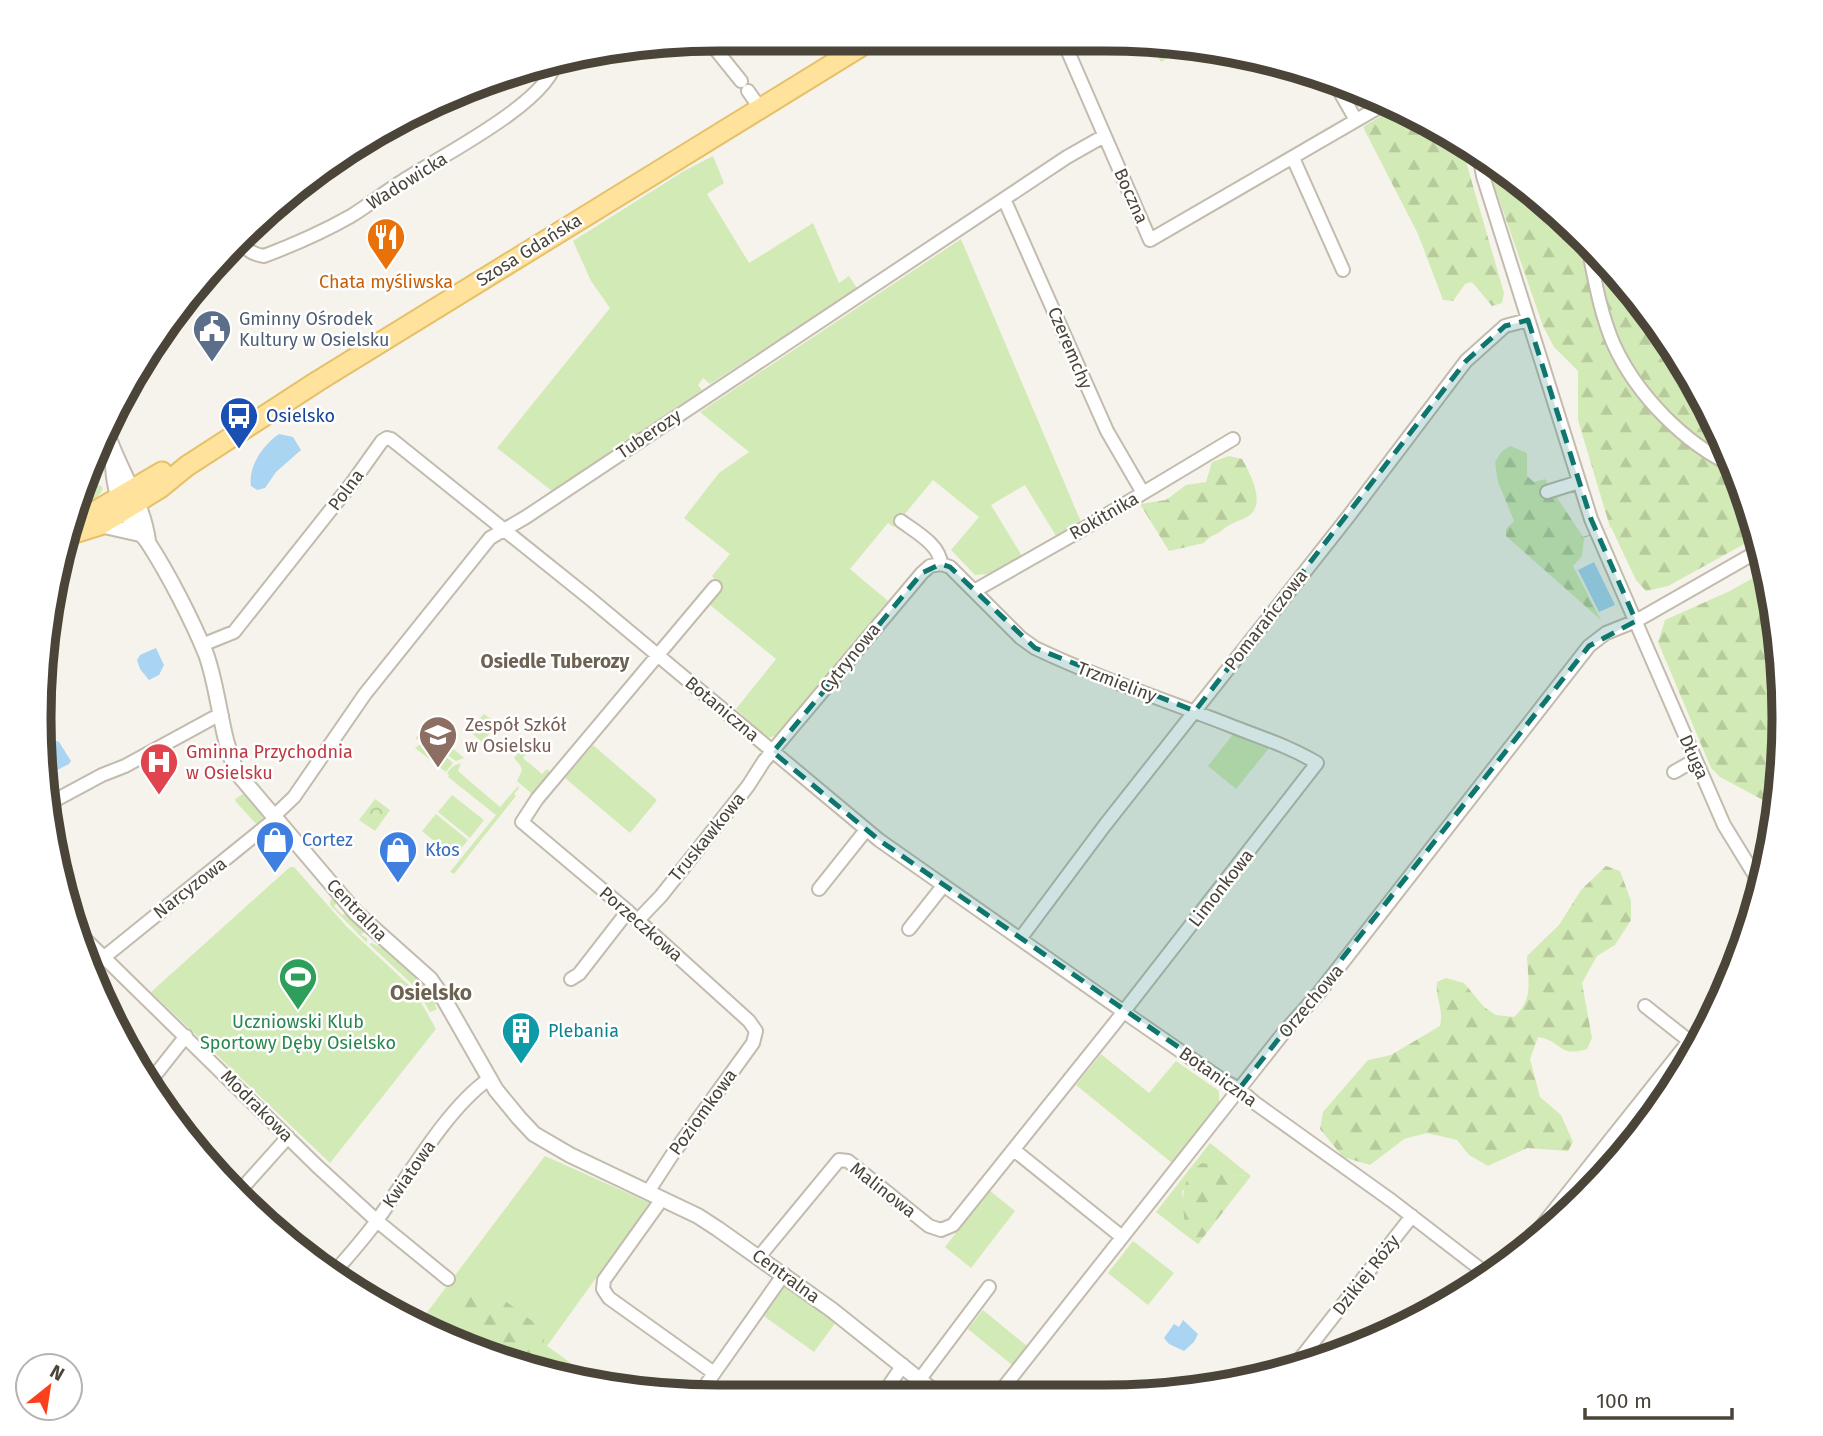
<svg xmlns="http://www.w3.org/2000/svg" width="1823" height="1436" font-family="'Fira Sans',sans-serif">
<style>
.grass{fill:#d2eab5}
.forest{fill:url(#forest-firs)}
.park{fill:url(#park-crowns)}
.water{fill:#a9d4f2}
.lines{fill:none;stroke-linecap:round;stroke-linejoin:round}
.minor-casing{stroke:#c2bbae;stroke-width:16}
.tertiary-casing{stroke:#c2bbae;stroke-width:18}
.primary-casing{stroke:#e6c16a;stroke-width:23}
.minor{stroke:#fff;stroke-width:12}
.tertiary{stroke:#fff;stroke-width:14}
.primary{stroke:#ffe39c;stroke-width:19}
.marked{fill:#0f766e;fill-opacity:0.2;stroke:#0f766e;stroke-width:5;stroke-dasharray:14 9;stroke-linejoin:round}
.labels{text-anchor:middle;dominant-baseline:central;stroke-width:5;stroke-linejoin:round;paint-order:stroke}
.street-label{font-size:18px;fill:#4b4439;stroke:#fff}
.food-label{font-size:18px;fill:#c56008;stroke:#fff}
.service-label{font-size:18px;fill:#4e5e75;stroke:#fff;text-anchor:start}
.transit-label{font-size:18px;fill:#164399;stroke:#fff;text-anchor:start}
.education-label{font-size:18px;fill:#785e54;stroke:#fff;text-anchor:start}
.health-label{font-size:18px;fill:#be3a42;stroke:#fff;text-anchor:start}
.shop-label{font-size:18px;fill:#366cbe;stroke:#fff;text-anchor:start}
.leisure-label{font-size:18px;fill:#27864d;stroke:#fff}
.culture-label{font-size:18px;fill:#0d838f;stroke:#fff;text-anchor:start}
.neighbourhood-label{font-size:19px;font-weight:bold;fill:#6e6250;stroke:#fff}
.quarter-label{font-size:21px;font-weight:bold;fill:#6e6250;stroke:#fff}
.rim{fill:none;stroke:#4b4439;stroke-width:9}
</style>
<defs>
<pattern id="forest-firs" width="22" height="20" patternUnits="userSpaceOnUse" patternTransform="scale(1.75)"><rect width="22" height="20" fill="#d2eab5"/><path d="M5 1l3.5 6h-7zM16 11l3.5 6h-7z" fill="#b6ca9c"/></pattern>
<pattern id="park-crowns" width="20" height="18" patternUnits="userSpaceOnUse" patternTransform="scale(1.75)"><rect width="20" height="18" fill="#d2eab5"/><path d="M2 6a3 3 0 1 1 6 0M12 15a3 3 0 1 1 6 0" fill="none" stroke="#b6ca9c"/></pattern>
</defs>
<rect width="100%" height="100%" fill="#f6f3ec"/>
<path class="grass" d="M1148 40H1149L1185 47 1161 62Z
M713 156 724 183 707 194 749 263 813 223 839 283 849 276 857 288 710 384 703 378 698 385 702 390 552 491 497 448 610 308 591 281 573 241 684 171Z
M961 239 1081 522 1056 536 1025 485 991 505 1022 556 988 574 975 575 951 550 979 517 933 480 894 527 888 523 850 569 888 601 781 734 768 738 736 709 776 659 709 604 722 587 712 576 730 554 684 518 719 473 749 452 700 412Z
M100 485 103 488C98 501 84 507 73 514L85 486Z
M484 714 498 724 482 742 468 730Z
M426 726 464 758 456 761C437 749 439 741 415 739Z
M1234 733 1270 747 1236 789 1208 766Z
M423 742 435 747 453 763 446 772 415 748Z
M593 745 657 800 630 833 565 778Z
M522 748 527 752 523 758 542 774 547 769 550 772 532 794 517 781 522 770 520 765 514 758Z
M461 763 458 771 500 807 518 786 519 788 514 794 516 796 454 874 450 872 496 815 448 777 449 775 447 773 453 766Z
M243 794H246C256 805 268 813 260 828L236 802 235 799Z
M452 795 484 820 470 838 438 812Z
M436 814 468 840 454 857 422 831Z
M270 831 280 833 286 838 280 843 286 850 281 854 265 834Z
M290 867H294L347 927 414 990 436 1029 330 1163 151 992Z
M336 896 339 901 334 906 342 915 349 912 364 932 361 935 367 938V943L330 905V901Z
M372 943 394 954 424 979 438 1001 435 1005 437 1009 430 1012 415 987 369 944Z
M1101 1054 1149 1093 1176 1061 1219 1091V1104L1172 1163 1076 1085Z
M1210 1143 1251 1176 1233 1175 1218 1166 1182 1191 1187 1236 1156 1212Z
M545 1156 650 1203 547 1346 603 1386 586 1385 458 1346 419 1323Z
M989 1190 1015 1211 971 1268 945 1247Z
M1133 1241 1174 1273 1148 1305 1108 1273Z
M785 1286 836 1322 814 1352 761 1314 781 1288Z
M983 1310 1027 1346 1012 1365 968 1329Z"/>
<path class="forest" d="M1396 107 1444 129 1460 141 1504 293 1502 303 1492 306 1472 282 1465 284 1453 301 1443 300 1418 234 1363 127Z
M1488 160 1553 207 1579 233 1599 314 1615 357 1623 371 1628 366C1608 329 1599 287 1592 246L1616 270 1694 379 1730 460C1690 435 1658 404 1629 367L1624 371 1642 396 1678 435 1711 460 1736 473 1749 500 1757 537 1668 586 1646 591 1636 580 1611 527 1584 538 1582 556 1573 566 1601 620 1506 536V529L1514 521 1498 482 1495 462 1501 452 1510 446 1527 453V476L1534 482 1545 479 1583 537 1610 527 1578 420V371L1554 347 1543 326 1492 179Z
M1229 456 1242 459C1250 473 1269 507 1245 518 1234 523 1231 523 1221 531 1214 536 1209 536 1204 543L1169 551 1140 504 1166 500 1186 485 1206 482 1212 462Z
M1765 571 1779 630 1783 763 1776 807 1720 777 1711 768 1658 642 1665 620 1730 591Z
M1606 866 1620 871 1631 901V920L1615 945 1597 956 1582 983 1592 1038 1587 1049C1558 1058 1563 1041 1538 1037L1530 1059 1540 1097 1561 1115 1573 1142 1568 1151 1527 1148 1488 1166 1469 1155 1457 1140 1427 1133 1404 1139 1370 1165 1343 1157 1320 1129 1323 1112 1368 1060 1391 1055 1440 1026C1444 1007 1435 999 1437 982L1446 978 1464 983 1484 1007 1496 1015 1514 1017C1534 999 1528 981 1527 956L1559 925 1581 890Z
M1202 1163 1218 1166 1233 1175 1251 1176 1198 1244 1187 1236C1183 1208 1176 1181 1202 1163Z
M475 1287 504 1300 543 1329 544 1347 565 1370 593 1385 452 1342C463 1328 465 1312 463 1294Z"/>
<path class="park" d="M375 799 390 810 375 831 359 820Z"/>
<path class="water" d="M279 434 293 437 301 450 276 472 265 488 257 490 251 486C248 466 263 445 279 434Z
M1594 562 1615 605 1599 612 1578 570Z
M156 648 164 665 159 675 149 680 140 669 137 660 140 655Z
M57 741 59 742 71 761 69 764 55 771 50 768 55 755 52 744Z
M1183 1320 1198 1334 1194 1342 1184 1351 1169 1344 1164 1338 1174 1324 1179 1327Z"/>
<g class="lines">
<g class="minor-casing">
<path id="minor" d="M708 40 741 81
M1063 40 1150 240 1386 103
M1332 78 1356 120
M748 91 760 108
M1479 154 1483 176 1591 519 1724 825 1762 887
M1293 158 1343 270
M1004 199 1107 431 1143 493
M237 238C245 248 250 254 264 256 293 245 323 232 351 216 369 205 386 191 404 180 438 158 551 101 556 60
M1587 241C1594 276 1600 313 1614 345 1637 395 1684 443 1733 466
M1547 492 1579 482
M901 521C916 532 940 545 941 564
M974 591 1083 529 1233 439
M202 645 234 632 352 483 382 441 387 438 391 439 588 597 879 840 1134 1019 1221 1079 1239 1089 1255 1103 1392 1201 1488 1275
M1674 772 1695 760
M50 803 102 775 125 766 213 718 222 716
M273 817 294 797 365 694 490 538 526 517 1067 157 1104 136
M819 889 866 830
M638 920 661 896 748 786 764 761 922 573 930 566 941 564 950 567 1021 638 1035 648C1098 678 1165 700 1229 725 1259 737 1289 746 1317 763L1114 1024 953 1225 941 1230 929 1226 848 1161 839 1160 759 1257
M909 929 943 886
M77 931 317 1166 377 1221 448 1279
M1020 939 1105 825 1348 517 1466 361 1505 326 1528 320
M92 967 275 819
M571 979 579 974 628 911
M1645 1006 1697 1047
M148 1084 186 1036
M1014 1150 1122 1237
M648 1192 672 1155 753 1043 756 1031 749 1021 623 907 522 822 537 799 715 587
M237 1194 288 1137
M662 1199 604 1280 603 1289 609 1298 714 1373
M1520 1253 1689 1041
M333 1274C348 1256 365 1238 378 1219 408 1177 447 1108 489 1079
M1293 1368 1412 1216
M920 1379 989 1287
M698 1396 784 1274
M881 1397 903 1365
M996 1397 1285 1031 1318 994 1589 646 1606 633 1636 621 1760 550"/>
</g>
<g class="tertiary-casing">
<path id="tertiary" d="M107 433C119 470 143 502 148 541
M113 451C112 478 116 500 132 523 137 530 144 536 149 544 169 575 192 620 206 654 220 693 220 737 238 774L356 913 430 979 444 999 496 1090 519 1118 534 1134 570 1155 698 1216 718 1229 832 1310 941 1397
M100 525 140 534"/>
</g>
<g class="primary-casing">
<path id="primary" d="M73 530 91 514 162 472
M68 535 100 525 160 488 187 466 318 381 873 39"/>
</g>
<use href="#minor" class="minor"/>
<use href="#tertiary" class="tertiary"/>
<use href="#primary" class="primary"/>
</g>
<path class="marked" d="M1528 320 1591 519 1636 621 1589 646 1239 1089 879 840 773 752 922 573 941 564 950 567 1035 648 1195 711 1466 361 1505 326Z"/>
<defs>
<g id="restaurant-pin" transform="scale(2.0125)"><path d="M0 17L-7.5 6A9.5 9.5 0 1 1 7.5 6Z" fill="#e8710a" stroke="#fff"/><path d="M-5-6h1v4h1v-4h1v4h1v-4h1v5L-1.5 .5V6h-2V.5L-5-1ZM5-6V6H3V1.5H1.5Q1.5-4 5-6Z" fill="#fff"/></g>
<g id="civic-pin" transform="scale(2.0125)"><path d="M0 17L-7.5 6A9.5 9.5 0 1 1 7.5 6Z" fill="#5c6f8a" stroke="#fff"/><path d="M-.6-6.5H3V-4.5H.6V-3L4-1V1h2V6H-6V1h2V-1L-.6-3ZM-1.2 2.5V6h2.4V2.5Z" fill="#fff"/></g>
<g id="bus-pin" transform="scale(2.0125)"><path d="M0 17L-7.5 6A9.5 9.5 0 1 1 7.5 6Z" fill="#1a4fb4" stroke="#fff"/><path d="M-5-6H5V4H4V6H2V4H-2V6H-4V4H-5ZM-3.5-4V0h7V-4ZM-3.5 1.2v1.5H-2V1.2ZM2 1.2v1.5H3.5V1.2Z" fill="#fff"/></g>
<g id="school-pin" transform="scale(2.0125)"><path d="M0 17L-7.5 6A9.5 9.5 0 1 1 7.5 6Z" fill="#8d6e63" stroke="#fff"/><path d="M0-5L7-2L0 1L-7-2ZM-4 1L0 2.5L4 1V4Q0 6-4 4Z" fill="#fff"/></g>
<g id="hospital-pin" transform="scale(2.0125)"><path d="M0 17L-7.5 6A9.5 9.5 0 1 1 7.5 6Z" fill="#e0444e" stroke="#fff"/><path d="M-5-5h3v3.5h4V-5h3V5h-3V1.5h-4V5h-3Z" fill="#fff"/></g>
<g id="shop-pin" transform="scale(2.0125)"><path d="M0 17L-7.5 6A9.5 9.5 0 1 1 7.5 6Z" fill="#3f7fe0" stroke="#fff"/><path d="M-5-2.5h2.3a2.7 3.5 0 0 1 5.4 0H5L5.5 6h-11ZM-1.5-2.5h3a1.5 2.3 0 0 0-3 0Z" fill="#fff"/></g>
<g id="stadium-pin" transform="scale(2.0125)"><path d="M0 17L-7.5 6A9.5 9.5 0 1 1 7.5 6Z" fill="#2e9e5b" stroke="#fff"/><path d="M0-5a6.5 5 0 1 0 0 10a6.5 5 0 1 0 0-10ZM-3.5-1.8h7v3.6h-7Z" fill="#fff"/></g>
<g id="building-pin" transform="scale(2.0125)"><path d="M0 17L-7.5 6A9.5 9.5 0 1 1 7.5 6Z" fill="#0f9aa8" stroke="#fff"/><path d="M-4-6H4V6H1V3H-1V6H-4ZM-2.5-4.3h1.7v1.8h-1.7ZM.8-4.3h1.7v1.8H.8ZM-2.5-1h1.7V.8h-1.7ZM.8-1h1.7V.8H.8Z" fill="#fff"/></g>
</defs>
<g fill-rule="evenodd">
<use href="#restaurant-pin" x="386" y="237"/>
<use href="#civic-pin" x="212" y="329"/>
<use href="#bus-pin" x="239" y="416"/>
<use href="#school-pin" x="438" y="735"/>
<use href="#hospital-pin" x="159" y="762"/>
<use href="#shop-pin" x="275" y="840"/>
<use href="#shop-pin" x="398" y="850"/>
<use href="#stadium-pin" x="298" y="977"/>
<use href="#building-pin" x="521" y="1031"/>
</g>
<g class="labels">
<g class="street-label">
<text transform="translate(407 181) rotate(-32)">Wadowicka</text>
<text transform="translate(1131 196) rotate(66)">Boczna</text>
<text transform="translate(529 250) rotate(-32)">Szosa Gdańska</text>
<text transform="translate(1070 348) rotate(67)">Czeremchy</text>
<text transform="translate(649 434) rotate(-34)">Tuberozy</text>
<text transform="translate(346 490) rotate(-53)">Polna</text>
<text transform="translate(1104 516) rotate(-30)">Rokitnika</text>
<text transform="translate(1266 620) rotate(-52)">Pomarańczowa</text>
<text transform="translate(850 658) rotate(-51)">Cytrynowa</text>
<text transform="translate(1117 682) rotate(21)">Trzmieliny</text>
<text transform="translate(722 709) rotate(40)">Botaniczna</text>
<text transform="translate(1694 757) rotate(66)">Długa</text>
<text transform="translate(707 837) rotate(-51)">Truskawkowa</text>
<text transform="translate(190 888) rotate(-38)">Narcyzowa</text>
<text transform="translate(1221 888) rotate(-52)">Limonkowa</text>
<text transform="translate(357 910) rotate(46)">Centralna</text>
<text transform="translate(641 924) rotate(41)">Porzeczkowa</text>
<text transform="translate(1311 1001) rotate(-50)">Orzechowa</text>
<text transform="translate(1218 1077) rotate(35)">Botaniczna</text>
<text transform="translate(257 1106) rotate(45)">Modrakowa</text>
<text transform="translate(703 1112) rotate(-54)">Poziomkowa</text>
<text transform="translate(409 1174) rotate(-55)">Kwiatowa</text>
<text transform="translate(883 1190) rotate(38)">Malinowa</text>
<text transform="translate(1366 1275) rotate(-52)">Dzikiej Róży</text>
<text transform="translate(786 1276) rotate(36)">Centralna</text>
</g>
<g class="food-label">
<text x="386" y="282">Chata myśliwska</text>
</g>
<g class="service-label">
<text x="239" y="319">Gminny Ośrodek<tspan x="239" dy="21">Kultury w Osielsku</tspan></text>
</g>
<g class="transit-label">
<text x="266" y="416">Osielsko</text>
</g>
<g class="education-label">
<text x="465" y="725">Zespół Szkół<tspan x="465" dy="21">w Osielsku</tspan></text>
</g>
<g class="health-label">
<text x="186" y="752">Gminna Przychodnia<tspan x="186" dy="21">w Osielsku</tspan></text>
</g>
<g class="shop-label">
<text x="302" y="840">Cortez</text>
<text x="425" y="850">Kłos</text>
</g>
<g class="leisure-label">
<text x="298" y="1022">Uczniowski Klub<tspan x="298" dy="21">Sportowy Dęby Osielsko</tspan></text>
</g>
<g class="culture-label">
<text x="548" y="1031">Plebania</text>
</g>
<g class="neighbourhood-label">
<text x="555" y="661">Osiedle Tuberozy</text>
</g>
<g class="quarter-label">
<text x="431" y="993">Osielsko</text>
</g>
</g>
<path d="M0 0H1823V1436H0ZM718 51H1105A667 667 0 0 1 1772 718V718A667 667 0 0 1 1105 1385H718A667 667 0 0 1 51 718V718A667 667 0 0 1 718 51Z" fill="#fff" fill-rule="evenodd"/>
<path class="rim" d="M718 51H1105A667 667 0 0 1 1772 718V718A667 667 0 0 1 1105 1385H718A667 667 0 0 1 51 718V718A667 667 0 0 1 718 51Z"/>
<g transform="translate(49 1387) rotate(30)"><circle r="33" fill="#ffffff" stroke="#b7b4b0" stroke-width="2"/>
<path d="M0-5L12 26L0 18L-12 26Z" fill="#fc3f1d"/>
<text y="-10" font-size="19" font-weight="bold" text-anchor="middle" fill="#4b4439">N</text>
</g>
<path d="M1585 1408v10h147v-10" fill="none" stroke="#4b4439" stroke-width="3.5"/>
<text x="1596" y="1408" font-size="21" fill="#4b4439" stroke="#ffffff" stroke-width="5" paint-order="stroke">100 m</text>
</svg>
